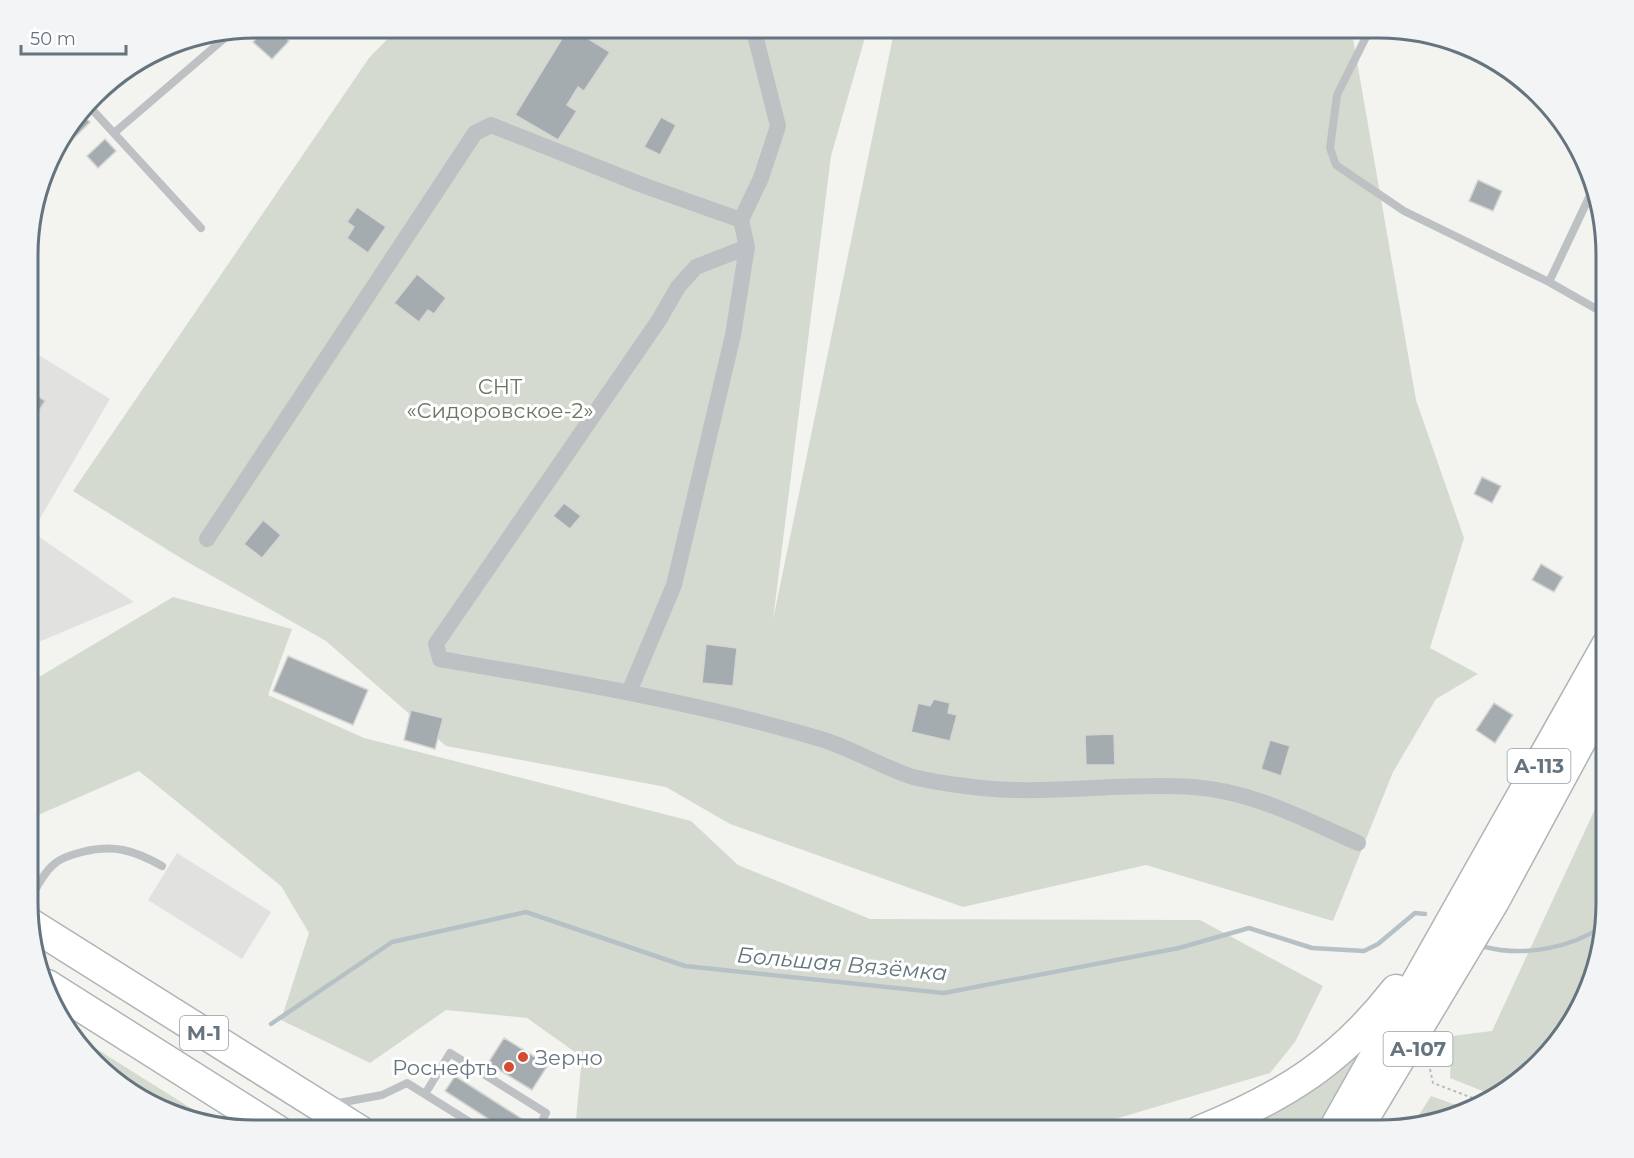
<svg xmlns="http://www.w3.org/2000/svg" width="1634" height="1158" font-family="Montserrat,sans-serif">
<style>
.built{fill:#e1e2e0}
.green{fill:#d5dad1}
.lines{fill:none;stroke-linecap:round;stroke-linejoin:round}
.stream{stroke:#b6c1c5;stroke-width:4.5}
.building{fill:#a5acb0;stroke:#d5d4d3;stroke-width:1.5}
.highway-casing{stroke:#b0b4b6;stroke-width:33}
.path{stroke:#b9bbbd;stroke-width:2;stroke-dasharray:3 3;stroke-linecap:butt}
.lane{stroke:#bdc1c4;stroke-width:8}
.street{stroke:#bdc1c4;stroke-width:16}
.highway{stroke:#fff;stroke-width:30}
.poi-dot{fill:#d34d30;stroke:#fff;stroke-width:2}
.labels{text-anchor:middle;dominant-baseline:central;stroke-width:6;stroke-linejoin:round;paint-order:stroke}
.shield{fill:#fff;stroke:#939ea5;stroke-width:1.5}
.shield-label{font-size:20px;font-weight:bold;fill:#65747e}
.park-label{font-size:21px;fill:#687663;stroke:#fff}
.poi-label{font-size:21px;fill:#65747e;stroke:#fff;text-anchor:start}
.water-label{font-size:22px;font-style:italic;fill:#60767c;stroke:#fff}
.rim{fill:none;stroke:#65747e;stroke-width:3}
</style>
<rect width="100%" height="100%" fill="#f3f3f0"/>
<path class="built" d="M29 349 110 399 32 532 134 602 29 646Z
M177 853 271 912 242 959 148 900Z"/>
<path class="green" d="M399 27H868L831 156 773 620 895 27H1351L1416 400 1464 538 1430 648 1478 674 1436 699 1393 772 1333 921 1146 865 963 907 730 824 666 787 446 746 326 641 184 560 73 491 369 58Z
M173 597 292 629 268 695 364 738 691 821 738 865 870 919 1200 920 1323 986 1295 1042 1270 1073 1105 1122 1089 1131H575L582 1057 527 1018 446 1010 370 1063 281 1020 309 933 281 886 139 771 29 819V683Z
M1596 807 1607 821V918L1595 977 1560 1042 1495 1096 1450 1078 1452 1036 1492 1031Z
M71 1033 221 1127 181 1119 116 1084Z
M1362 1049 1314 1131H1236C1284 1110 1323 1083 1362 1049Z
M1431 1096 1470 1110 1414 1123Z"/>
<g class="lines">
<path class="stream" d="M1485 947C1525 957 1571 948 1605 925
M271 1024 392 942 526 912 685 966 944 993 1179 948 1249 928 1312 948 1364 951 1378 944 1415 913 1425 914"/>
</g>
<path class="building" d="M267 27H274L289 41 272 59 253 42Z
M569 27 610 52 584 91 578 87 567 105 577 111 558 140 515 115Z
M81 114 90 122 61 151 56 147Z
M661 117 676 125 660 155 644 147Z
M105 139 116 151 98 168 87 156Z
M1478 180 1502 191 1493 211 1469 201Z
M357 207 386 227 368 253 347 238 354 227 347 222Z
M417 274 446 298 434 314 428 310 419 322 394 303Z
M29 390 45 401 29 426Z
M1482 477 1501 486 1492 503 1474 494Z
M564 503 581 516 570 529 553 516Z
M263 520 281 535 262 558 244 544Z
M1541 564 1563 577 1554 592 1532 580Z
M706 644 737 648 733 686 702 683Z
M288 656 368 690 353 725 273 691Z
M934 699 950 703 948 713 957 715 950 741 911 732 918 703 930 706Z
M1494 703 1513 715 1495 743 1476 730Z
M411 710 443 718 435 749 404 740Z
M1114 734 1115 765H1086L1085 735Z
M1270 740 1290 746 1281 776 1261 769Z
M504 1038 548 1065 532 1090 488 1063Z
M455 1076 533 1126 531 1131H507L445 1091Z"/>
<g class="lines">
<g class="highway-casing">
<path id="highway" d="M29 923 360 1131
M47 985 278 1131
M1200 1131C1283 1097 1340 1062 1396 990
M1333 1131 1607 645
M1356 1131 1494 901 1607 692"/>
</g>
<path class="path" d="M1430 1069 1433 1083 1486 1103"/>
<path class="lane" d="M1371 27 1337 95 1330 148 1336 165 1404 211 1549 282 1607 315
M88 105 201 228
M114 133 233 31
M1549 282 1593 189
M29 306 33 311
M29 901C36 889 42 875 52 866 60 858 71 855 82 852 113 844 134 850 162 866
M425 1094 450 1053 546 1113 537 1131
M333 1104 382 1095 407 1083 484 1131"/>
<path class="street" d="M747 247 696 267 678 287 659 320 436 644 440 659C568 681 697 702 821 739 853 749 882 767 913 777 930 781 948 784 965 786 1040 797 1117 782 1193 787 1252 791 1304 819 1358 843
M207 539 475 133 491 125 645 186 741 220
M629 692 674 585 733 335 747 247 741 220 761 178 778 126 753 27"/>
<use href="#highway" class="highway"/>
</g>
<g class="poi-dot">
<circle cx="523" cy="1057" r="6"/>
<circle cx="509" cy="1067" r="6"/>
</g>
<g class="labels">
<g class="shield">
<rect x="1507.5" y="749" width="63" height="34" rx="4.5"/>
<rect x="180" y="1016" width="48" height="34" rx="4.5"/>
<rect x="1383.5" y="1032" width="69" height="34" rx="4.5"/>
</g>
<g class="shield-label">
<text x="1539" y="766">А-113</text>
<text x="204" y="1033">М-1</text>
<text x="1418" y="1049">А-107</text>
</g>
<g class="park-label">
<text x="500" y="386">СНТ<tspan x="500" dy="24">«Сидоровское-2»</tspan></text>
</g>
<g class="poi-label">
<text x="535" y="1057">Зерно</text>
<text x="497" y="1067" text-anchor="end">Роснефть</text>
</g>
<g class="water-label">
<text transform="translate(842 964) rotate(5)">Большая Вязёмка</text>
</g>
</g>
<path d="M0 0H1634V1158H0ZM255 38H1379A217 217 0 0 1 1596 255V903A217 217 0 0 1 1379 1120H255A217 217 0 0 1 38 903V255A217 217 0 0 1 255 38Z" fill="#f3f4f5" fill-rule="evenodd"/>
<path class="rim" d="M255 38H1379A217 217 0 0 1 1596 255V903A217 217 0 0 1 1379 1120H255A217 217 0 0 1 38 903V255A217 217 0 0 1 255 38Z"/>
<path d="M21 45v9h105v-9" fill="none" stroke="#65747e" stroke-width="3"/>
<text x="30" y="45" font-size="18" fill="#65747e" stroke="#ffffff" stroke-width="4.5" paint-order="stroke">50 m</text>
</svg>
